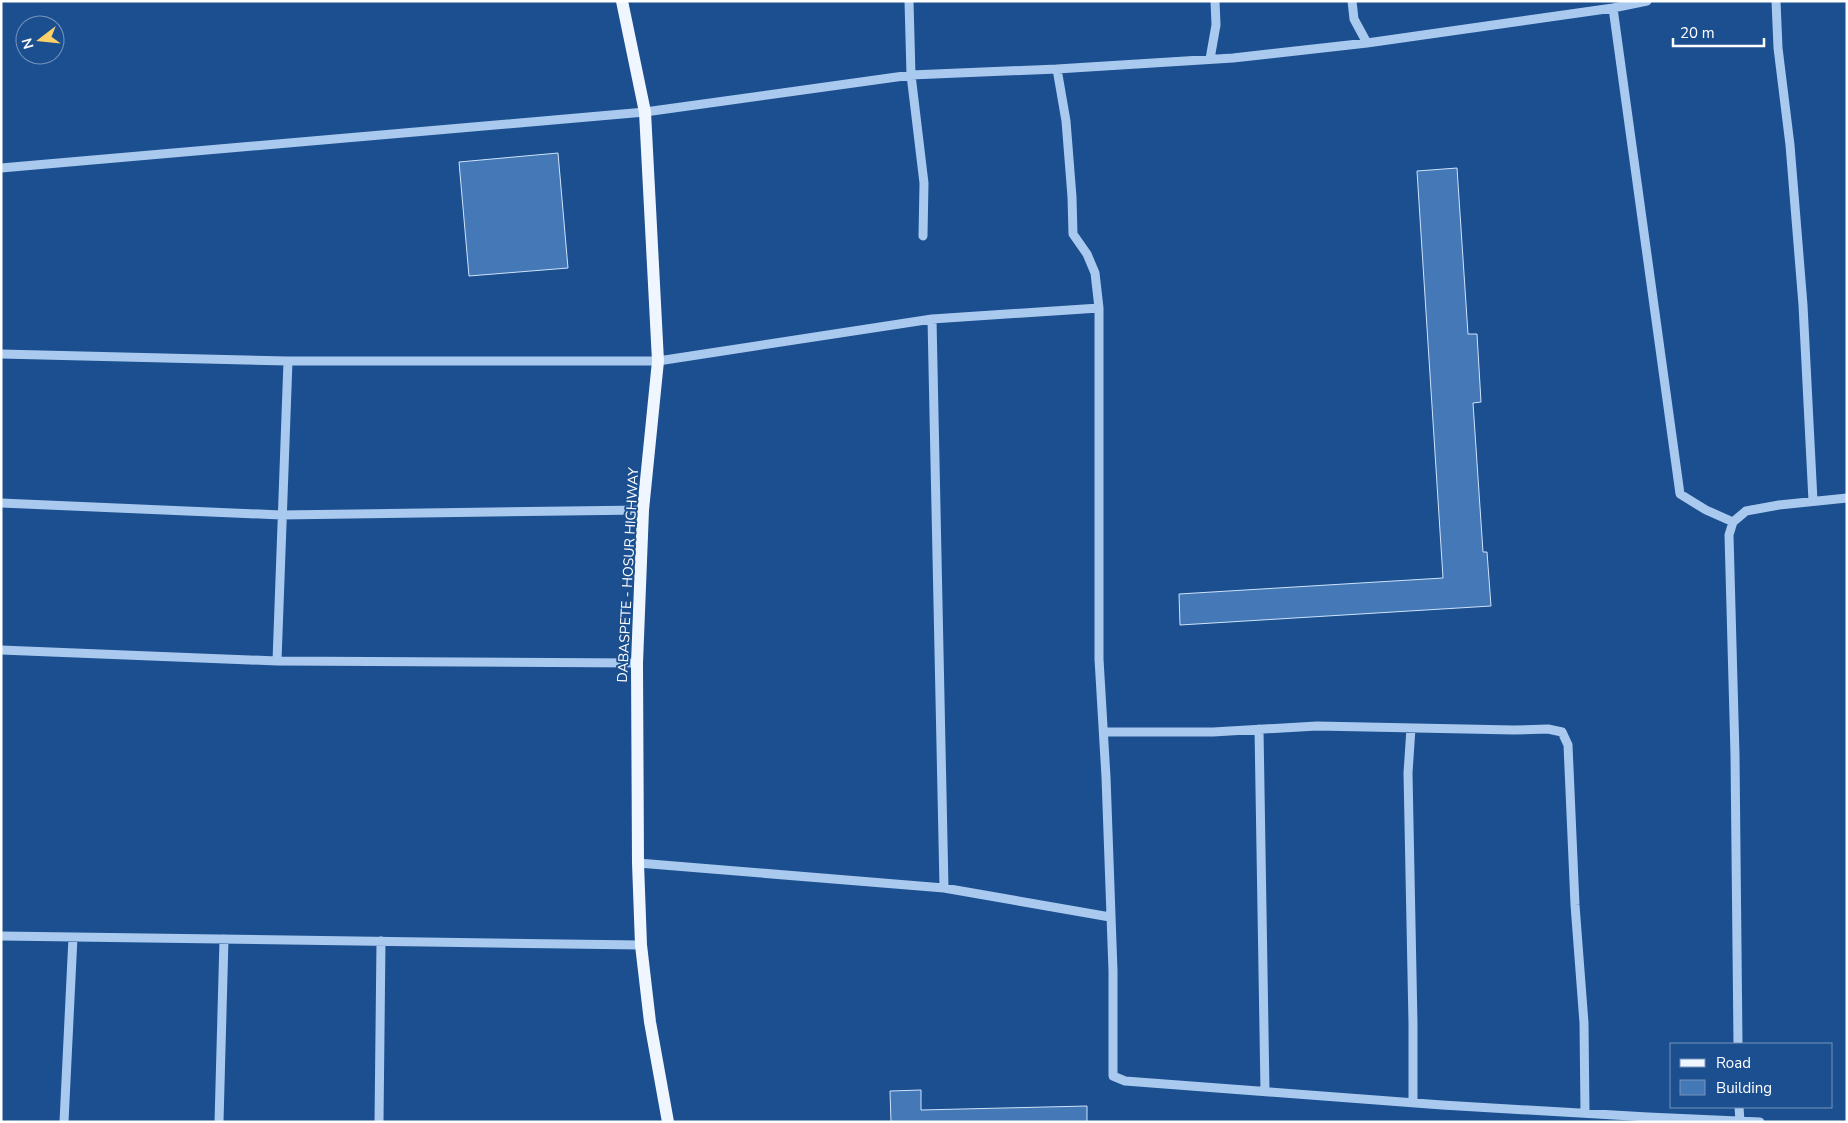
<svg xmlns="http://www.w3.org/2000/svg" width="1848" height="1123" font-family="'Nunito Sans',sans-serif">
<style>
.building{fill:#4478b7;stroke:#cfe3fa}
.lines{fill:none;stroke-linecap:round;stroke-linejoin:round}
.minor{stroke:#a9c9ee;stroke-width:9}
.major{stroke:#f0f6ff;stroke-width:12}
.labels{text-anchor:middle;dominant-baseline:central;stroke-width:4;stroke-linejoin:round;paint-order:stroke}
.street-label{font-size:14px;fill:#fff;stroke:#1b4f8f}
</style>
<rect width="100%" height="100%" fill="#1b4f8f"/>
<path class="building" d="M558 153 568 268 469 276 459 162Z
M1457 168 1468 334H1477L1481 402 1473 403 1483 552H1487L1491 606 1180 625 1179 594 1443 578 1417 171Z
M921 1090V1110L1087 1106V1122H891L890 1091Z"/>
<g class="lines">
<path class="minor" d="M909 1 911 75 924 183 923 236
M1352 1 1354 19 1367 43
M1776 1 1778 48 1790 145 1803 305 1813 501
M1613 8 1680 494 1706 510 1733 522
M1210 59 1216 25 1215 1
M1057 69 1066 121 1072 197 1073 234 1087 254 1095 273 1099 308V659L1106 777 1113 971V1076L1125 1081 1442 1105 1648 1117 1760 1122
M1 168 645 112 911 75 1057 69 1233 58 1367 43 1613 8 1647 1
M932 319 944 888
M1 354 288 361H658L932 319 1099 308
M1 503 281 515 643 510
M1 650 277 661 637 663
M277 661 288 361
M1411 728 1408 773 1413 1024V1102
M1259 729 1265 1091
M1104 732H1213L1317 726 1514 730 1548 729 1562 732 1568 745 1575 905 1584 1023 1585 1113
M638 863 944 888 1110 917
M1 936 641 945
M1738 1044 1735 755 1729 535 1733 522 1746 511 1779 505 1847 498
M1739 1107 1740 1121
M64 1122 73 937
M219 1122 224 939
M379 1122 381 941"/>
<path class="major" d="M622 1 645 112 658 361 643 510 637 663 638 863 641 945 650 1022 668 1122"/>
</g>
<g class="labels">
<g class="street-label">
<text transform="translate(628 575) rotate(-87)">DABASPETE - HOSUR HIGHWAY</text>
</g>
</g>
<rect width="1848" height="1123" fill="none" stroke="#ffffff" stroke-width="5"/>
<rect x="1670" y="1043" width="162" height="65" fill="#1b4f8f" stroke="#7695bc"/>
<rect x="1680" y="1059" width="25" height="8" fill="#f0f6ff" stroke="#7695bc"/>
<text x="1716" y="1068" font-size="15" fill="#ffffff">Road</text>
<rect x="1680" y="1080" width="25" height="15" fill="#4478b7" stroke="#7695bc"/>
<text x="1716" y="1093" font-size="15" fill="#ffffff">Building</text>
<g transform="translate(40 40) rotate(254)"><circle r="24" fill="#1b4f8f" stroke="#7695bc"/>
<path d="M0-4L9 19L0 12L-9 19Z" fill="#ffd166"/>
<text y="-8" font-size="14" font-weight="bold" text-anchor="middle" fill="#ffffff">N</text>
</g>
<path d="M1673 38v8h91v-8" fill="none" stroke="#ffffff" stroke-width="2.5"/>
<text x="1680" y="38" font-size="15" fill="#ffffff" stroke="#1b4f8f" stroke-width="4" paint-order="stroke">20 m</text>
</svg>
